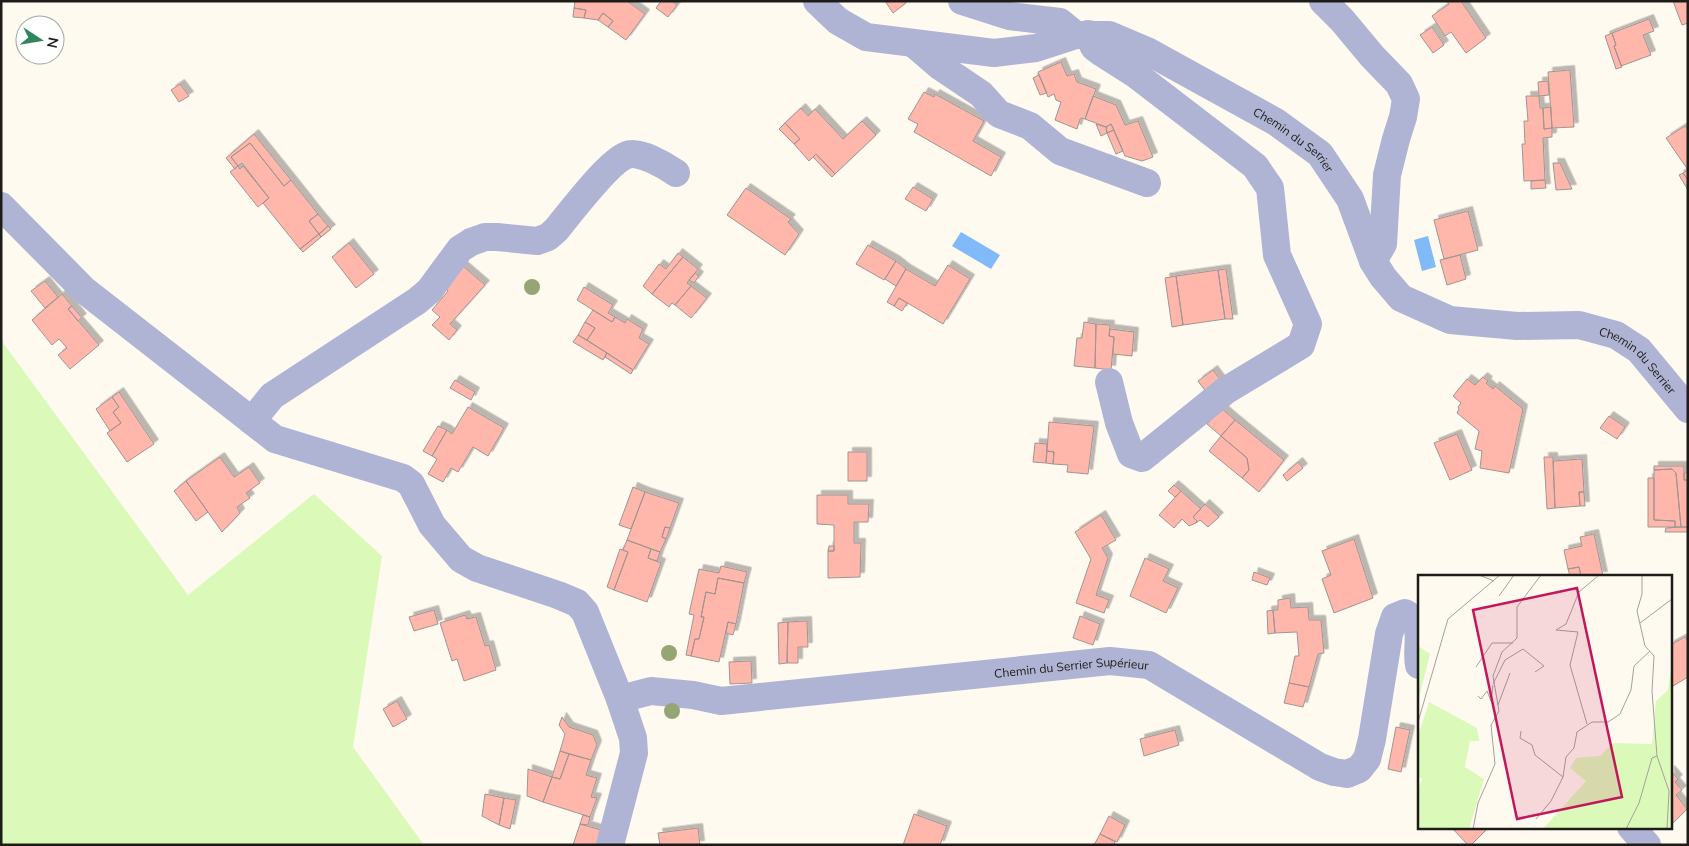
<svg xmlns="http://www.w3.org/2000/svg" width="1689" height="846" font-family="Mulish,sans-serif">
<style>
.green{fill:#dbf9b9}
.water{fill:#81baf8}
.building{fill:#feb7aa;stroke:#a29492;filter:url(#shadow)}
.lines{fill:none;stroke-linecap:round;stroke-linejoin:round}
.minor{stroke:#afb4d5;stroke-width:28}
.tree{fill:#96a574}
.labels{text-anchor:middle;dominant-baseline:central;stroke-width:4;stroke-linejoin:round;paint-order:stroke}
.street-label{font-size:12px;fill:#1e1c18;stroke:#fff}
.inset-road{fill:none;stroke:#a5a19a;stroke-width:1}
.view{fill:#c2185b;fill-opacity:0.15;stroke:#c2185b;stroke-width:2.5}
.inset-edge{fill:none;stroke:#1e1c18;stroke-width:2.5}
</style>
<defs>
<filter id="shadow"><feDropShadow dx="4.5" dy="-4.5" stdDeviation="0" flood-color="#0004"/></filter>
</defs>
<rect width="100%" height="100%" fill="#fffaf0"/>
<path class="green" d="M1 340 188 595 314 494 382 556 353 747 424 845H1Z"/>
<path class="water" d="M961 232 1000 255 991 269 952 246Z
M1428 236 1436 267 1422 271 1414 240Z"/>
<path class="building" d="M575 1H627L645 14 626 40 608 27 613 21 603 13 598 20 584 18 586 10 574 8Z
M661 1H672L677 5 668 17 656 8Z
M885 1H905L906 3 893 13Z
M1447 1H1461L1486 38 1466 53 1451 32 1445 36 1432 16 1449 4Z
M1673 1H1688V23L1682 25Z
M574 8 586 10 584 18 573 17Z
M603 13 613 21 608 27 598 20Z
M1649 19 1654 31 1643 35 1651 55 1621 66 1614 46 1616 45 1612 33Z
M1432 27 1444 45 1433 53 1420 35Z
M1612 33 1616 45 1614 46 1622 67 1616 69 1605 36Z
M1061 62 1067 76 1074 74 1077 82 1096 89 1085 119 1082 118 1080 119 1077 129 1055 120 1061 102 1056 100 1054 94 1048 97 1038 72Z
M1570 70 1574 127 1552 128 1548 72Z
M1039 75 1047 93 1040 95 1033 78Z
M1548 81 1549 95 1539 96 1538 82Z
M180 84 189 96 179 102 171 90Z
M924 92 934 97 935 94 984 121 973 141 1001 157 991 176 914 132 918 124 908 119Z
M1093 96 1116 105 1125 125 1138 121 1153 157 1142 161 1125 156 1111 124 1106 127 1085 119Z
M1526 96H1539L1540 108H1543L1544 129 1552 128V137L1543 138 1545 180 1524 181 1522 144H1525L1524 121H1528Z
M1551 107 1552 128 1544 129 1543 108Z
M801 108 808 116 815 109 843 139 862 121 876 135 835 174 816 154 809 161 794 144 800 139 785 123Z
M785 123 800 139 794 144 779 129Z
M1096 124 1106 127 1107 133 1101 136Z
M1111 124 1114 130 1107 133 1106 127Z
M1685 126 1688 130V180L1683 173 1688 170 1666 138Z
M1114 130 1123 151 1116 154 1107 133Z
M254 134 291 180 284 186 250 143 231 157 238 166 235 169 226 158Z
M250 143 284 186 291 180 318 214 309 221 319 234 300 249 263 203 269 198 242 163 238 166 231 157Z
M816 154 835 174 832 177 813 157Z
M1553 163H1560L1572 189 1556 190Z
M238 166 240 169 243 166 269 198 258 207 230 172Z
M1683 173 1688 180V190L1679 175Z
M1545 180 1546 188 1531 189V181Z
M913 187 933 199 926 211 905 199Z
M746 188 791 219 788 222 799 234 785 255 727 215Z
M1468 211 1478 250 1444 259 1434 220Z
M318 214 328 226 319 234 309 221Z
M328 226 331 229 321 237 319 234Z
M319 234 321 237 303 252 300 249Z
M349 243 374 274 356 288 332 257Z
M868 245 896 261 884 280 856 264Z
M678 253 683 257 652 294 643 286 659 264 666 269Z
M1460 255 1466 279 1447 285 1440 260Z
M683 257 698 269 687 283 691 286 675 305 672 303 669 307 652 294Z
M896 261 906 269 896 286 885 279Z
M948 265 970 279 943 324 899 298 894 306 887 302 906 269 935 286Z
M463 266 485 285 450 324 457 330 449 340 432 325 440 317 432 310 448 291 445 287Z
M1226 269 1233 319H1225L1218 270Z
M1218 270 1225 319 1183 325 1176 276Z
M695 273 699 276 694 283 689 280Z
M1176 276 1183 325 1172 327 1165 278Z
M45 281 58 297 45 308 31 291Z
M691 286 707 298 691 318 675 305Z
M584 287 613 305 608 313 615 317 612 322 577 300Z
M62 294 72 306 68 309 99 345 70 369 58 355 67 348 59 339 52 345 32 320Z
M899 298 907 303 902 311 894 306Z
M72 306 82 318 78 321 68 309Z
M593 310 612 322 615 317 625 323 627 319 643 329 639 338 649 344 633 370 587 340 595 328 585 322Z
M585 322 595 328 587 340 578 335Z
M1084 322 1096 324 1095 368 1074 366 1077 338H1082Z
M1096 324 1110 325 1109 336 1114 337 1111 370 1095 368Z
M1110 329 1134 332 1132 356 1113 354 1114 337 1109 336Z
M578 335 607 353 603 360 573 342Z
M607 353 633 370 631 374 605 357Z
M1213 370 1222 382 1207 393 1198 381Z
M1483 377 1488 381 1486 383 1493 389 1495 386 1523 409 1509 473 1480 468 1482 451 1475 449 1479 431 1457 413 1459 409 1458 407 1461 403 1453 396 1467 379 1475 385Z
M455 380 475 392 471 400 450 388Z
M119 392 154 444 127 462 107 433 121 423 113 412 119 407 112 397Z
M112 397 119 407 113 412 121 423 110 431 96 409Z
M468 407 504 428 488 456 473 447 458 472 451 468 443 482 428 474 437 459 432 456 447 430 452 434Z
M1221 408 1235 420 1221 436 1207 424Z
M1609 416 1625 427 1617 439 1600 428Z
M1235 420 1284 460 1259 492 1242 478 1249 470 1247 458 1221 436Z
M1049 422 1094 426 1088 474 1067 472 1068 465 1053 464 1054 452 1047 451Z
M438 426 447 430 432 456 423 451Z
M1457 434 1472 470 1450 480 1434 443Z
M1221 436 1247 458 1249 470 1242 478 1209 451Z
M1035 443 1047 444 1046 463 1033 462Z
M1047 451 1054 452 1053 464 1046 463Z
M848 452H867V481H848Z
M220 457 234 477 249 467 260 483 246 493 250 498 237 507 240 513 222 532 186 481Z
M1544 457H1553L1555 508 1547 509Z
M1582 459 1584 492H1579L1580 506 1555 508 1553 461Z
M1298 462 1303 468 1287 481 1283 475Z
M1654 466H1684V480H1688V527H1681L1676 473 1672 469 1654 470Z
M1672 469 1676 473 1681 527H1675V521L1654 520V470Z
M1684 473H1688V480H1684Z
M1648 478H1654V520L1675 521V527H1648Z
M186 481 208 512 196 521 174 491Z
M1174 485 1181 491 1175 497 1168 491Z
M633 487 645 492 631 529 619 525Z
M1181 491 1201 509 1193 517 1197 521 1196 523 1189 526 1182 519 1174 528 1159 515Z
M645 492 679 503 670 528 665 527 662 537 666 539 660 552 627 540Z
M1579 492H1584L1585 506H1580Z
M817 495H848V504H869L868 522H854V543H861L860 577 828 578V551H834V525L817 524Z
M1205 504 1219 517 1208 527 1200 520 1196 523 1197 521 1193 517Z
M1101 515 1116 540 1102 548 1108 558 1096 595 1109 600 1104 613 1076 603 1091 559 1075 532Z
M665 527 670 528 666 539 662 537Z
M1681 527H1688V532H1665L1666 528Z
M1594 534 1603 576H1581L1579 567 1568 569 1564 550 1582 546 1580 537Z
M1354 539 1373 598 1334 613 1322 579 1331 575 1322 551Z
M627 540 651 549 648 558 661 563 647 602 614 590 628 552 623 550Z
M829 546H834V551H828Z
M620 549 628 552 614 590 607 587Z
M651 549 660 552 657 561 648 558Z
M1145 558 1169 569 1163 581 1178 588 1166 613 1130 596Z
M721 566 747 572 744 583 718 578 715 594 706 592 701 617H704L699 639H695L691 656 686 655 694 615 689 614 699 569 719 573Z
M1579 567 1581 576H1570L1568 569Z
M1254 572 1270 578 1267 585 1252 580Z
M718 578 744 583 736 624 728 622 719 662 691 656 695 639H699L704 617H701L706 592 715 594Z
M1290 598 1291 608 1308 607 1309 620H1321L1324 653 1318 654 1309 687 1289 683 1295 656H1299L1297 632 1275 633 1273 610H1278V600Z
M434 610 438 624 414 631 409 617Z
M1273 610 1275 633 1268 634 1267 611Z
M465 615 467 619 476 617 485 646 489 645 496 670 464 681 457 659 452 661 440 623Z
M1080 616 1100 624 1093 645 1073 638Z
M807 621 808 647H798V663H787L788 622Z
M728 622 736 624 733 635 726 633Z
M788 622 787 663 779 664 778 623Z
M1685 637 1688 641V677L1673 686 1670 681V645Z
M751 661 752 683 730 684 729 662Z
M1289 683 1309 687 1303 707 1284 703Z
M397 701 407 719 393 727 383 709Z
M562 717 569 727 593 735 597 745 591 760 560 751 565 734 559 725Z
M1396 727 1410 730 1401 772 1388 769Z
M1175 730 1179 745 1144 756 1140 739Z
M560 751 569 754 560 779 552 777Z
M569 754 591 760 586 775 597 778 591 797 597 798 590 817 543 802 552 777 560 779Z
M528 769 552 777 543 802 527 796Z
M1670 770 1678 779 1675 782 1682 790 1676 795 1687 809 1673 823 1670 820Z
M485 794 504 798 499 825 482 816Z
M504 798 516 800 510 829 499 825Z
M914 814 947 826 940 845H903Z
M583 815 590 817 588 825 580 824Z
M1109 816 1125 825 1117 842 1100 834Z
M580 824 605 831 600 845H573Z
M1451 827H1485L1487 829 1471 845H1468Z
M698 828 700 845H660L658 833Z
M1100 834 1115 842 1114 845H1094Z"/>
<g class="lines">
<g class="minor">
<path id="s1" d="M817 1 838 21 866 37 994 53 1036 48 1076 35H1109L1149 52 1276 122 1320 154 1350 199 1373 261 1383 277 1401 298 1450 320 1517 326 1579 325 1616 335 1639 350 1688 409"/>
<path d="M962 1 1009 16 1060 22 1076 35"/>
<path d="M1323 1 1342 20 1372 56 1399 84 1406 99 1403 117 1396 139 1387 175 1383 244 1373 261"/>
<path d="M1088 34 1094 47 1102 53 1135 74 1255 166 1270 188 1277 255 1308 324 1301 345 1225 391 1142 458 1131 454 1119 423 1109 382"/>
<path d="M913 43 941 67 981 94 999 114 1030 126 1060 151 1147 183"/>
<path d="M1 206 84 290 252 421 272 396 417 301 429 291 460 249 471 242 485 237H497L537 241 548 237 556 230C570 213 609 161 627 155 639 150 666 166 676 173"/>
<path d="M252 421 275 439 403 478 411 484 432 525 461 559 477 568 558 595 577 603 585 612 620 699 633 738 634 753 610 845"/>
<path id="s2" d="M620 699 651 691 693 695 721 701 1110 661 1149 665 1320 767 1334 772 1347 774 1359 769 1367 759 1372 739 1389 634 1395 617 1405 613C1427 624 1415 646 1419 665"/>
<path d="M1631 827 1647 845"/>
</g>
</g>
<g class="tree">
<circle cx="532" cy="287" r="8"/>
<circle cx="669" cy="653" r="8"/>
<circle cx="672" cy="711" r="8"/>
</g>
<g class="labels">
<g class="street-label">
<text stroke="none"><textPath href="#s1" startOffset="521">Chemin du Serrier</textPath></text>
<text stroke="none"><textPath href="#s1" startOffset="971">Chemin du Serrier</textPath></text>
<text stroke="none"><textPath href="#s2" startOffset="455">Chemin du Serrier Supérieur</textPath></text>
</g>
</g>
<g transform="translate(1418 575)">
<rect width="254" height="254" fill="#fffaf0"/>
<path d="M0 71 12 79 0 127ZM254 85V254H125L168 206 152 193 158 183 182 181 195 168 234 169 238 126 250 115ZM11 127 59 153 61 166H52L47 192 66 204 51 254H0V214L4 204 0 201V161Z" fill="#dbf9b9"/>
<path class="inset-road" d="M61 0 76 6M224 0V19L219 36 227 71 236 81 234 116 239 181 251 216 249 254M81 21 96 0M222 48 254 24M58 92 74 68H95M75 109 87 85 105 74 126 91 117 97M60 121 63 124 69 116 73 126 75 110M80 130 92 98M0 147 30 44 82 0M169 149 152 90 160 57 138 55 148 49 161 17 181 0M103 156 102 163 114 170 117 180 145 202 133 226 118 244M145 202 148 182 156 173 159 157 174 147H190L202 139 213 115 216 91 232 76M55 254 60 228 77 189 73 150 81 136 75 101 84 77 99 63V32L123 0M208 254 221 228 234 183 239 181"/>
<path class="view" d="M159 13 204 222 99 244 55 35Z"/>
<rect width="254" height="254" class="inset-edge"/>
</g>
<rect width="1689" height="846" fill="none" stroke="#1e1c18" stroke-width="5"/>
<g transform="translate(40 40) rotate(102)"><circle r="24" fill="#ffffff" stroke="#a5a4a3"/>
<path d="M0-4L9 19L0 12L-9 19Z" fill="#2f865a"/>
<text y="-8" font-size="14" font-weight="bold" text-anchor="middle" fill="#1e1c18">N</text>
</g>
</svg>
